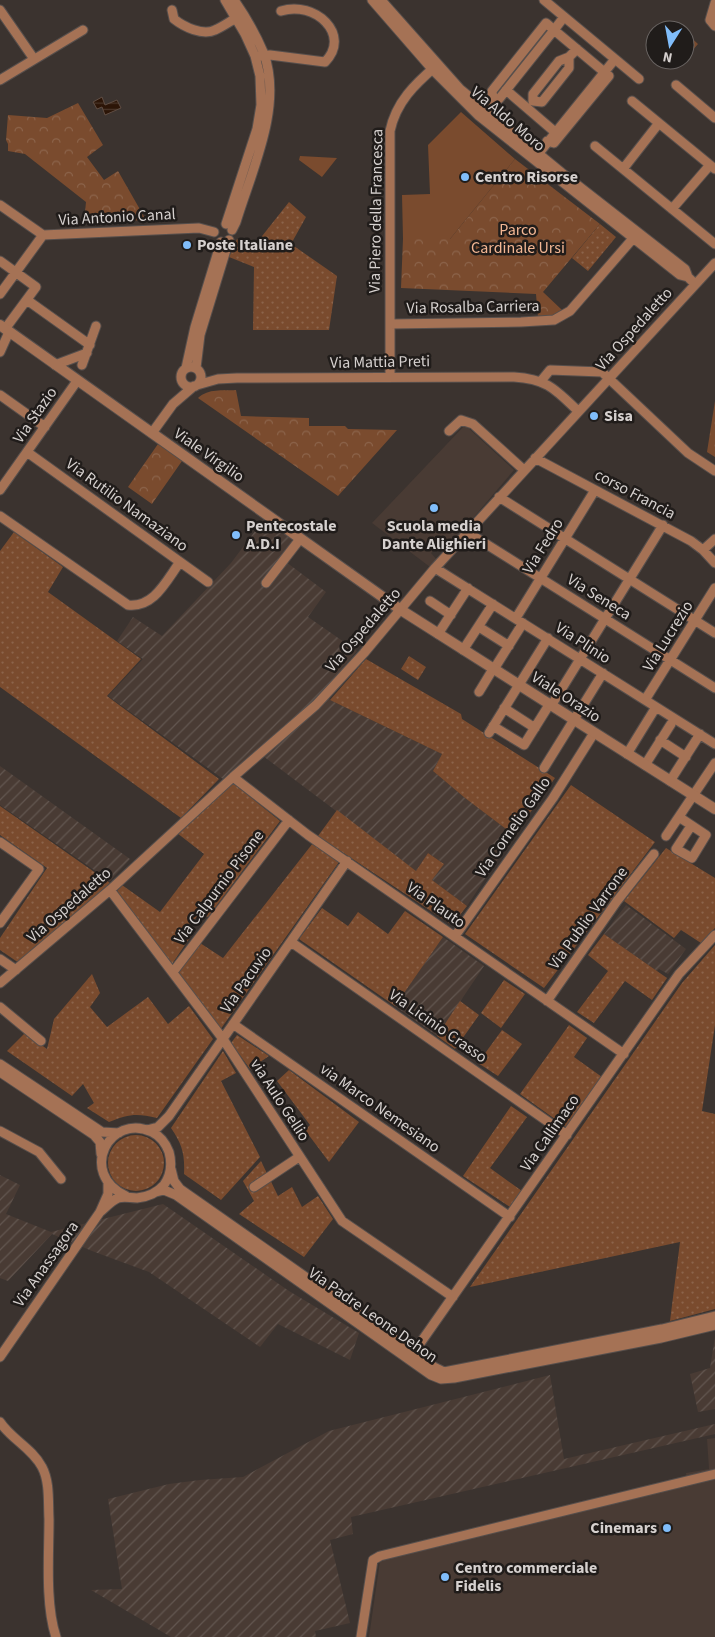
<svg xmlns="http://www.w3.org/2000/svg" width="715" height="1637" font-family="'Source Sans 3',sans-serif">
<style>
.built{fill:#493b34}
.industrial{fill:url(#industrial-furrows)}
.grass{fill:url(#grass-dots)}
.park{fill:url(#park-crowns)}
.garden{fill:#7a4b2e}
.water{fill:url(#water-rules);stroke:#5f4d43}
.lines{fill:none;stroke-linecap:round;stroke-linejoin:round}
.minor-casing{stroke:#574f4c;stroke-width:11}
.tertiary-casing{stroke:#574f4c;stroke-width:12}
.minor{stroke:#a57255;stroke-width:9}
.tertiary{stroke:#a57255;stroke-width:10}
.poi-dot{fill:#80bdfa;stroke:#201c1a;stroke-width:2}
.labels{text-anchor:middle;dominant-baseline:central;stroke-width:5;stroke-linejoin:round;paint-order:stroke}
.street-label{font-size:16px;fill:#d6d1cf;stroke:#201c1a}
.poi-label{font-size:16px;font-weight:bold;fill:#d6d1cf;stroke:#201c1a;text-anchor:start}
.park-label{font-size:16px;fill:#f3b794;stroke:#201c1a}
</style>
<defs>
<pattern id="industrial-furrows" width="10" height="10" patternUnits="userSpaceOnUse" patternTransform="scale(1.25)"><rect width="10" height="10" fill="#493b34"/><path d="M-1 1l2-2M0 10L10 0M9 11l2-2" fill="none" stroke="#625650"/></pattern>
<pattern id="grass-dots" width="8" height="8" patternUnits="userSpaceOnUse" patternTransform="scale(1.25)"><rect width="8" height="8" fill="#7a4b2e"/><path d="M2 2h.1M6 6h.1" fill="none" stroke="#8c644b" stroke-width="1.8" stroke-linecap="round"/></pattern>
<pattern id="park-crowns" width="20" height="18" patternUnits="userSpaceOnUse" patternTransform="scale(1.25)"><rect width="20" height="18" fill="#7a4b2e"/><path d="M2 6a3 3 0 1 1 6 0M12 15a3 3 0 1 1 6 0" fill="none" stroke="#8c644b"/></pattern>
<pattern id="water-rules" width="6" height="5" patternUnits="userSpaceOnUse" patternTransform="scale(1.25)"><rect width="6" height="5" fill="#2c1507"/><path d="M0 2.5h6" fill="none" stroke="#4a362a"/></pattern>
</defs>
<rect width="100%" height="100%" fill="#3b332f"/>
<path class="built" d="M465 425 514 470 445 551 438 546 431 553 437 560 430 567 372 523Z
M715 1438V1637H369L380 1561 688 1485 686 1473 709 1469 707 1439Z"/>
<path class="industrial" d="M264 519 295 542 282 559 326 592 308 617 357 651 323 691 330 700 442 754 433 771 465 798 514 835 467 906 432 880 443 863 428 853 416 871 263 756 233 783 223 779 212 771 108 696 143 659 117 641 133 617 162 636 231 563Z
M0 766 130 859 110 881 0 805Z
M626 905 686 949 668 974 659 969 657 971 604 934Z
M443 937 484 966 437 1036 395 1006Z
M0 1175 20 1185 6 1214 51 1232 163 1204 289 1291 359 1333 350 1360 278 1324 260 1347 149 1272 92 1251 52 1234 8 1281 0 1278Z
M715 1337V1409L698 1412 690 1374 710 1368Z
M550 1375 564 1459 715 1424V1434L351 1517 353 1534 330 1540 350 1623 315 1631 316 1637H171L91 1590 122 1589 108 1499 169 1484 200 1480 243 1477 329 1431Z"/>
<path class="grass" d="M289 202 306 217 291 244 337 276 329 330H253L254 267 229 257 237 239 251 250Z
M600 224 616 237 588 271 572 258Z
M14 532 63 567 48 592 141 659 107 696 219 779 181 818 0 687V551Z
M409 656 426 667 418 680 401 669Z
M366 659 461 714 462 719 555 778 514 835 465 798 433 771 442 754 330 700Z
M233 783 280 821 208 917 200 913 186 930 191 936 172 964 117 891 122 885 160 912 204 854 177 833Z
M571 785 655 842 544 988 465 934Z
M0 806 110 883 19 963 0 950V938L47 868 0 835Z
M337 810 416 871 428 853 444 864 432 880 467 906 452 925 318 836Z
M313 843 339 862 220 1030 178 972 200 943 223 958Z
M666 848 715 878V928L701 943 681 930 674 938 624 901Z
M322 908 348 926 358 912 388 934 405 911 443 937 395 1006 299 939Z
M604 934 667 978 652 1000 625 981 594 1023 577 1012 608 971 588 955Z
M715 945V1025L702 1111 715 1114V1309L670 1321 680 1242 470 1287 682 983Z
M92 974 100 993 90 1007 107 1027 148 997 168 1024 189 1006 213 1039 157 1118C137 1113 128 1114 109 1122L87 1108 94 1103 83 1084 72 1096 7 1051 25 1033 47 1049 54 1019Z
M504 980 525 994 501 1028 481 1013Z
M460 1001 479 1015 455 1049 437 1036Z
M569 1025 587 1038 574 1057 602 1077 566 1127 520 1094Z
M502 1030 522 1044 498 1076 478 1063Z
M237 1035 269 1056 250 1069 231 1043Z
M223 1051 236 1073 221 1081 260 1157 221 1200 184 1174C185 1154 182 1144 171 1128Z
M289 1070 359 1122 329 1162 305 1130 310 1125 277 1081Z
M511 1106 527 1117 490 1168 522 1191 510 1207 463 1176Z
M108 1163a28 28 0 1 1 56 0a28 28 0 1 1-56 0Z
M261 1161 278 1196 292 1187 302 1207 318 1196 333 1219 304 1257 239 1214 254 1201 243 1181Z"/>
<path class="park" d="M78 103 103 145 87 157 104 180 118 171 146 220 84 223 86 202 25 154 8 151V144L6 140 8 115 47 118Z
M515 159 600 224 543 292 562 310 551 316 538 317 536 294 401 288 403 239H450Z
M236 390 241 416 309 418V426H345L348 429 397 430 338 496 198 398C209 388 222 391 236 390Z
M715 401V457L707 452Z
M158 444 182 461 152 504 128 487Z"/>
<path class="garden" d="M685 32 698 44 685 59Z
M461 112 515 159 450 239H403L402 195 430 194 428 145Z
M300 156 337 158 322 177 299 160Z"/>
<path class="water" d="M102 97 105 105 117 100 121 108 105 115 102 107 97 109 93 102Z"/>
<g class="lines">
<g class="minor-casing">
<path id="minor" d="M225 0 245 34 255 56 260 76 261 105 257 129 226 224
M372 0 432 69 479 116 680 275 688 277 695 284
M381 0 460 89 562 173 685 269 688 277
M715 3 710 20 715 26
M0 10 34 59
M172 10 174 19C184 27 203 36 215 30 222 27 229 22 236 18
M260 56 270 55 325 62C352 35 315 0 281 11
M569 57V68L542 102 533 101V94L559 61 569 57 577 49
M615 59 639 79
M0 80 83 30
M676 85 715 118
M506 90 555 132
M632 101 715 169
M482 113 493 99 492 91 546 23 554 30 499 99H493
M547 141 554 143 609 76 554 30 564 17
M595 146 715 244
M535 158 615 59 544 0
M623 169 659 123
M0 205 43 235 199 228 214 232
M672 209 710 165
M232 230 236 222C251 172 283 107 264 54 256 35 246 17 234 0
M0 261 36 287 5 329
M0 294 43 235
M27 300 90 345
M390 324 521 322 554 320 570 311 636 235
M0 352 9 332
M55 365 87 353
M82 365 96 326
M181 377a10 10 0 1 1 20 0a10 10 0 1 1-20 0Z
M186 368 195 327 221 242
M196 368 200 335 229 240
M390 376V131C396 102 415 84 436 66
M541 381 550 370 602 372 688 453 715 471
M197 385 218 379 237 378 514 377C547 379 555 389 578 411
M0 395 45 427
M449 431 461 420 473 424 524 470
M152 433 173 404 194 386
M27 452 208 582
M535 458 691 541 703 550 715 563
M0 490 77 381
M499 497 715 633
M0 516 128 605C154 608 166 581 180 562
M467 532 715 688
M703 550 715 539
M435 568 715 744
M266 583 300 539
M430 601 451 615
M516 618 595 490
M479 627 509 646
M438 634 468 588
M463 650 493 604
M494 669 523 623
M479 692 493 669
M645 700 715 588
M551 706 663 525
M504 708 535 728
M493 726 524 745 549 705
M489 733 548 638
M660 740 686 757
M627 754 656 707
M645 765 671 724
M544 768 603 673
M233 777 308 835 624 1054
M670 781 700 734
M679 817 706 835 692 858 676 849 691 826
M666 836 715 763
M0 842 39 869 0 923
M110 890 223 1039 342 1221 453 1297
M455 936 553 798 594 733
M291 942 567 1135
M0 959 16 970
M173 972 289 820
M0 983 110 890 233 777 316 705 364 653 435 568 715 263
M547 1001 617 901 654 854
M0 1007 41 1041
M233 1024 510 1217
M0 1064 102 1132 119 1133
M0 1072 94 1135 100 1142 101 1154
M147 1130 158 1127 169 1116 347 861
M0 1131 39 1152 61 1179
M171 1169 174 1181 180 1189 434 1367 444 1372 662 1329 715 1316
M254 1187 299 1157
M156 1192 164 1190 176 1195 431 1375 441 1379 454 1378 661 1338 715 1325
M100 1212C106 1207 111 1201 118 1198 125 1196 130 1198 137 1198 147 1197 157 1193 164 1185 171 1175 172 1163 169 1152 166 1144 160 1136 152 1132 110 1112 77 1173 126 1196
M414 1352 679 974 715 935
M0 1357 100 1212 108 1194V1184
M0 1422C11 1439 32 1448 42 1467 50 1482 48 1502 49 1519 49 1555 45 1604 56 1637
M361 1637 373 1560 380 1556 715 1474"/>
</g>
<g class="tertiary-casing">
<path id="tertiary" d="M0 325 401 610 715 809"/>
</g>
<use href="#minor" class="minor"/>
<use href="#tertiary" class="tertiary"/>
</g>
<g class="poi-dot">
<circle cx="465" cy="177" r="5"/>
<circle cx="187" cy="245" r="5"/>
<circle cx="594" cy="416" r="5"/>
<circle cx="434" cy="508" r="5"/>
<circle cx="236" cy="535" r="5"/>
<circle cx="667" cy="1528" r="5"/>
<circle cx="445" cy="1577" r="5"/>
</g>
<g class="labels">
<g class="street-label">
<text transform="translate(508 119) rotate(40)">Via Aldo Moro</text>
<text transform="translate(376 211) rotate(-89)">Via Piero della Francesca</text>
<text transform="translate(117 217) rotate(-3)">Via Antonio Canal</text>
<text transform="translate(473 307) rotate(-1)">Via Rosalba Carriera</text>
<text transform="translate(634 329) rotate(-48)">Via Ospedaletto</text>
<text transform="translate(380 362) rotate(-1)">Via Mattia Preti</text>
<text transform="translate(35 415) rotate(-55)">Via Stazio</text>
<text transform="translate(209 455) rotate(35)">Viale Virgilio</text>
<text transform="translate(635 494) rotate(28)">corso Francia</text>
<text transform="translate(127 505) rotate(36)">Via Rutilio Namaziano</text>
<text transform="translate(543 546) rotate(-58)">Via Fedro</text>
<text transform="translate(599 597) rotate(32)">Via Seneca</text>
<text transform="translate(363 630) rotate(-49)">Via Ospedaletto</text>
<text transform="translate(668 636) rotate(-58)">Via Lucrezio</text>
<text transform="translate(583 643) rotate(33)">Via Plinio</text>
<text transform="translate(566 697) rotate(33)">Viale Orazio</text>
<text transform="translate(513 827) rotate(-55)">Via Cornelio Gallo</text>
<text transform="translate(219 887) rotate(-53)">Via Calpurnio Pisone</text>
<text transform="translate(69 905) rotate(-41)">Via Ospedaletto</text>
<text transform="translate(436 905) rotate(35)">Via Plauto</text>
<text transform="translate(588 918) rotate(-54)">Via Publio Varrone</text>
<text transform="translate(246 980) rotate(-55)">Via Pacuvio</text>
<text transform="translate(438 1026) rotate(35)">Via Licinio Crasso</text>
<text transform="translate(280 1100) rotate(57)">via Aulo Gellio</text>
<text transform="translate(380 1108) rotate(35)">via Marco Nemesiano</text>
<text transform="translate(550 1133) rotate(-55)">Via Callimaco</text>
<text transform="translate(46 1264) rotate(-55)">Via Anassagora</text>
<text transform="translate(373 1315) rotate(35)">Via Padre Leone Dehon</text>
</g>
<g class="poi-label">
<text x="475" y="177">Centro Risorse</text>
<text x="197" y="245">Poste Italiane</text>
<text x="604" y="416">Sisa</text>
<text x="246" y="526">Pentecostale<tspan x="246" dy="18">A.D.I</tspan></text>
<text x="434" y="526" text-anchor="middle">Scuola media<tspan x="434" dy="18">Dante Alighieri</tspan></text>
<text x="657" y="1528" text-anchor="end">Cinemars</text>
<text x="455" y="1568">Centro commerciale<tspan x="455" dy="18">Fidelis</tspan></text>
</g>
<g class="park-label">
<text x="518" y="230">Parco<tspan x="518" dy="18">Cardinale Ursi</tspan></text>
</g>
</g>
<g transform="translate(670 45) rotate(191)"><circle r="24" fill="#201c1a" stroke="#696462"/>
<path d="M0-4L9 19L0 12L-9 19Z" fill="#80bdfa"/>
<text y="-8" font-size="14" font-weight="bold" text-anchor="middle" fill="#d6d1cf">N</text>
</g>
</svg>
